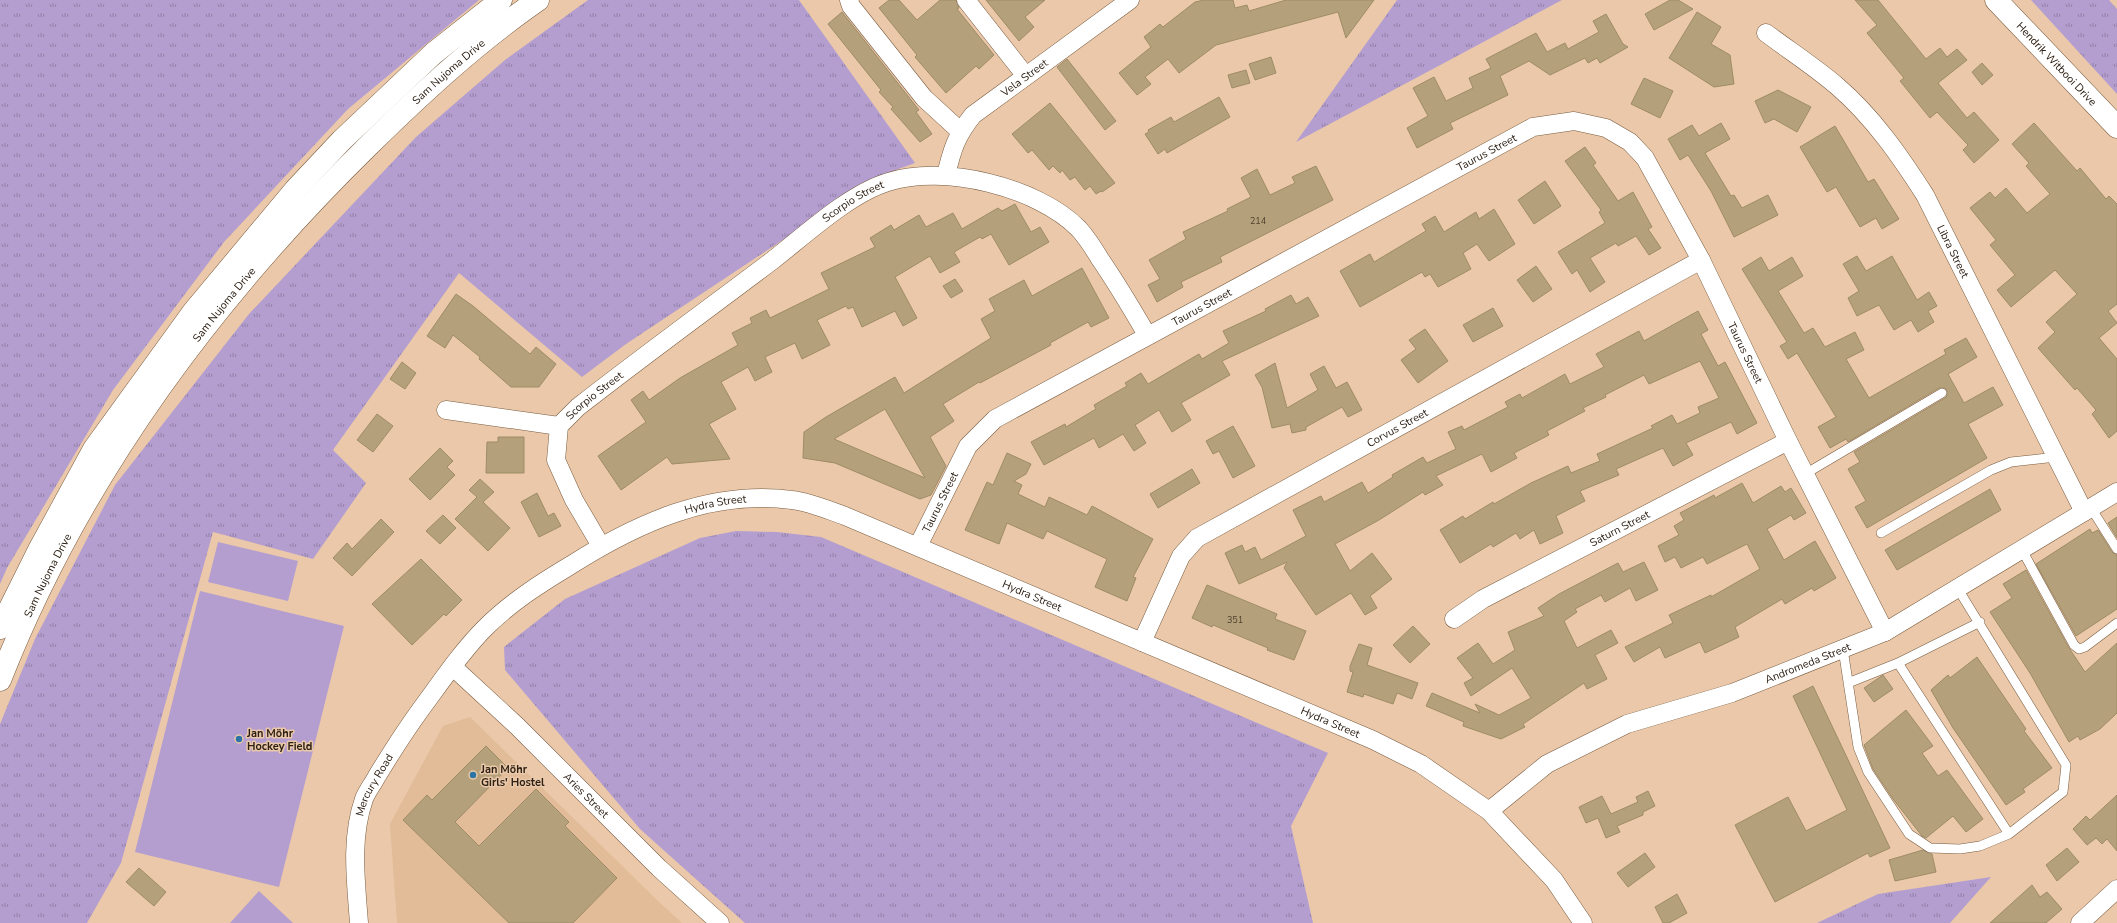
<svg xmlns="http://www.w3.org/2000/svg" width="2117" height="923" font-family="'Nunito Sans',sans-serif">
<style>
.built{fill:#e2bc98}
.grass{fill:url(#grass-tufts)}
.pitch{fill:#b49ed0}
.building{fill:#b4a17b;stroke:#9e8c66;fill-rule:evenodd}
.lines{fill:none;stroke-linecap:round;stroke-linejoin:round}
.lane-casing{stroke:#795c40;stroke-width:10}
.street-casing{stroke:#795c40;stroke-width:19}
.secondary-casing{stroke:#795c40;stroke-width:23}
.highway-casing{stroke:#795c40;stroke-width:23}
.lane{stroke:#fff;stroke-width:9}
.street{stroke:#fff;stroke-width:18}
.secondary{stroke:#fff;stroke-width:22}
.highway{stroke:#fff;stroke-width:22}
.poi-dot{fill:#2c73a7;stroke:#eac8a9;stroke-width:1.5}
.labels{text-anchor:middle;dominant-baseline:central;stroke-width:3;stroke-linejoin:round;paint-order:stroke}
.number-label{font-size:9px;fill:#4f402e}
.street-label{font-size:11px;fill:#2d2015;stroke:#eac8a9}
.poi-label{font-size:11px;font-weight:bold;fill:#2d2015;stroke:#eac8a9;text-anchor:start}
</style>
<defs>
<pattern id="grass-tufts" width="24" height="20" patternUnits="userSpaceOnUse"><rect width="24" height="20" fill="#b49ed0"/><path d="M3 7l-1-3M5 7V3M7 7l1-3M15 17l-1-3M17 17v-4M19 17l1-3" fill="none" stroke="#9380a8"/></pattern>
</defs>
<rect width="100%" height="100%" fill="#eac8a9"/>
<path class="built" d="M470 717 659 902 682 923H397L390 824 443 726Z"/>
<path class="grass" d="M0 0H479L348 109 224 242 113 390 7 568 0 584Z
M588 0H799L915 163 879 176 626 344 582 377 459 273 333 450 366 483 313 559 213 532 121 863 87 923H0V724L35 639 115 485 249 314 416 137 505 60Z
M1397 0H1562L1296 142Z
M2031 0H2109L2117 9V94Z
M736 531 777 532 821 537 1328 753 1291 826 1313 923H745L640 829 505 670 504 647 565 599 700 538Z
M1991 877 1950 923H1817L1878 894Z"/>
<path class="pitch" d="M218 542 298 561 288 601 208 582Z
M200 591 344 626 279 887 135 852Z
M259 891 293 923H230Z"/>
<path class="building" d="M889 0H899L917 20 940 0H956L959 8 957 9 994 55 979 69 976 66 946 93 915 57 917 55 879 8Z
M986 0H1045L1025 17 1034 27 1019 41Z
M1204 0H1233L1235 8 1247 5 1249 11 1286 0H1374L1346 38 1338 12 1216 45 1179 73 1168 59 1145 77 1151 84 1137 95 1119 73 1151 47 1144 37 1160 24 1163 27 1195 2Z
M1670 0H1678L1693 9 1654 30 1645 14Z
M1855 0H1878L1926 59 1940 48 1947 57 1957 49 1967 60 1938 83 1967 118 1974 112 1999 140 1974 163 1963 150 1968 145 1937 112 1930 118 1900 81 1904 78 1867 33 1877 25Z
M842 12 919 110 916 112 932 134 920 142 891 109 893 107 879 92 881 90 828 24Z
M1697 12 1721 27 1711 44 1730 55 1734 84 1714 87 1669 58Z
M1606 14 1623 44 1628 47 1600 63 1597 58 1588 63 1585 58 1550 75 1529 61 1500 76 1508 95 1450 123 1453 129 1417 148 1407 128 1428 116 1413 88 1434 77 1446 101 1473 88 1469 78 1491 68 1486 59 1536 33 1547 52 1565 43 1568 49 1599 32 1593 21Z
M1271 57 1276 73 1255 80 1249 64Z
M1067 59 1116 121 1105 130 1057 67Z
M1982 63 1993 75 1982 85 1972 72Z
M1246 70 1250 83 1232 88 1228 75Z
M1644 78 1673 91 1660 118 1631 104Z
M1778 90 1811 107 1797 132 1774 119 1765 123 1755 101Z
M1219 97 1230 117 1167 153 1165 149 1158 154 1145 134 1149 132 1148 130 1171 117 1174 122Z
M1050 103 1115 183 1102 192 1101 191 1096 194 1090 186 1085 190 1075 177 1070 180 1062 170 1060 173 1053 166 1049 170 1032 150 1028 153 1012 134Z
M1721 123 1730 139 1705 153 1731 196 1734 195 1742 208 1768 195 1778 215 1734 237 1711 191 1688 155 1680 160 1668 139 1692 125 1699 136Z
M2034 123 2077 171 2080 168 2106 199 2109 196 2117 204V304L2108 311 2117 323 2099 338 2117 359V431L2109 438 2092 414 2096 410 2077 388 2075 390 2038 348 2055 332 2046 322 2077 294 2055 270 2011 307 1997 290 2015 275 1990 245 1996 240 1970 208 1990 192 1995 198 2006 188 2027 213 2050 194 2026 166 2029 163 2012 144Z
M1835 126 1868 182 1874 179 1899 219 1882 229 1876 218 1860 227 1836 187 1827 192 1800 147Z
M1585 147 1596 163 1593 165 1618 201 1633 192 1652 227 1648 229 1661 248 1649 255 1636 236 1618 246 1616 243 1590 258 1605 282 1590 292 1577 270 1572 274 1558 252 1605 223 1599 212 1601 210 1565 161Z
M1316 166 1333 200 1220 257 1222 262 1181 282 1183 287 1157 302 1148 285 1160 279 1149 260 1186 239 1183 232 1228 211 1227 209 1251 197 1241 178 1257 169 1270 195 1295 183 1292 177Z
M1545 181 1561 206 1534 224 1518 200Z
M1015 204 1031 232 1040 227 1049 242 1009 265 991 234 982 239 980 237 954 252 960 262 940 273 930 256 895 277 917 318 903 326 895 311 862 327 853 307 848 309 846 306 817 320 830 345 802 359 795 343 765 357 772 372 755 381 748 367 721 382 736 409 709 424 730 459 672 464 667 457 621 490 598 456 646 422 631 400 643 391 649 400 680 378 738 345 732 333 752 323 750 318 766 310 770 318 829 289 821 273 875 247 870 238 891 225 894 230 919 215 926 227 953 213 962 229 998 208 1002 211Z
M1494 209 1515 244 1489 261 1477 244 1463 253 1471 269 1438 287 1430 274 1425 277 1422 272 1360 307 1340 271 1370 254 1374 262 1426 231 1422 224 1435 216 1444 232 1476 212 1479 219Z
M1857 256 1866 271 1892 256 1917 300 1929 292 1937 306 1928 311 1934 322 1918 332 1911 320 1894 330 1879 305 1857 316 1848 298 1859 291 1843 264Z
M1761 257 1769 271 1792 257 1803 276 1778 291 1804 333 1813 328 1825 347 1855 332 1864 350 1846 359 1869 398 1946 354 1944 350 1966 338 1977 357 1948 374 1964 403 1993 387 2003 405 1968 424 1987 458 1867 528 1855 507 1866 501 1848 469 1860 462 1854 452 1945 398 1947 396V390L1945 388H1939L1848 442 1846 439 1830 448 1818 427 1836 417 1797 353 1788 359 1780 346 1787 342 1742 269Z
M1536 266 1552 289 1533 302 1517 280Z
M1082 268 1109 318 1091 327 1088 322 1050 343 1051 345 980 383 979 382 943 404 954 421 930 437 946 466 931 495 920 499 835 463 803 458 804 432 826 417 895 377 904 393 991 338 981 319 995 311 989 299 1024 280 1032 296ZM885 409 925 478 834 439Z
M955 279 963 291 951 298 943 286Z
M456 294 473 306 530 354 536 347 556 364 539 387H511L479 359 480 357 453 335 445 348 427 336Z
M1291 295 1296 304 1308 297 1319 316 1222 361 1230 375 1181 403 1191 420 1172 432 1159 410 1135 425 1146 443 1134 451 1123 434 1099 448 1094 438 1044 465 1031 442 1065 424 1066 427 1096 409 1094 405 1127 386 1125 383 1141 373 1148 384 1199 354 1202 359 1229 343 1223 331 1266 311 1265 309Z
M1493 308 1503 326 1473 342 1463 325Z
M1698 311 1708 330 1701 334 1718 366 1725 362 1757 423 1737 434 1731 422 1686 443 1693 455 1673 466 1663 448 1616 469 1619 475 1580 491 1585 501 1556 516 1563 533 1540 544 1534 530 1520 539 1516 533 1493 547 1491 544 1460 563 1440 530 1463 516 1465 519 1493 502 1494 504 1531 483 1568 466 1571 473 1600 461 1597 454 1653 428 1651 426 1672 415 1677 424 1700 413 1698 407 1719 398 1700 361 1649 384 1644 375 1605 395 1606 397 1583 408 1585 411 1547 431 1549 435 1514 453 1517 458 1491 472 1482 454 1436 476 1443 485 1425 495 1423 492 1379 520 1335 544 1350 571 1372 553 1392 579 1370 596 1377 608 1365 615 1351 593 1316 615 1284 568 1287 562 1239 584 1225 553 1242 545 1245 552 1255 547 1261 560 1306 536 1293 510 1321 496 1324 502 1362 482 1368 493 1393 477 1392 475 1423 457 1427 463 1456 449 1448 432 1462 426 1464 430 1508 407 1505 402 1520 394 1522 398 1565 374 1570 384 1604 367 1596 354 1639 331 1644 341Z
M1425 329 1448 361 1418 383 1401 360 1416 349 1409 340Z
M402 362 416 373 405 389 390 379Z
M1275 363 1287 408 1318 390 1310 374 1324 366 1336 388 1347 382 1362 410 1348 417 1342 407 1306 427V430L1292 433 1290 424 1272 428 1262 387 1255 375Z
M377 414 393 426 373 452 357 440Z
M1233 426 1255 466 1233 478 1219 451 1213 454 1206 441Z
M498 437H524V473H486L487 442H498Z
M440 448 453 461 447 467 455 475 430 500 409 479Z
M1007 453 1031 464 1026 474 1014 481 1022 485 1018 494 1045 507 1049 497 1087 515 1092 506 1153 539 1133 577 1136 578 1127 601 1095 587 1107 559 1047 531 1043 539 1007 523 999 544 965 530 987 482 993 485Z
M1192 469 1200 483 1158 508 1150 494Z
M480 479 494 492 483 502 510 528 488 551 455 519 477 497 469 490Z
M1742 483 1753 503 1781 486 1785 492 1791 488 1806 513 1794 520 1791 515 1767 529 1784 560 1815 541 1836 578 1814 591 1812 588 1785 604 1782 599 1735 627 1739 637 1705 653 1700 642 1665 658 1660 647 1634 662 1625 647 1673 623 1669 615 1711 595V597L1760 569 1747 544 1707 564 1703 557 1681 568 1675 557 1665 562 1658 546 1679 535 1674 526 1684 520 1680 513 1714 495 1715 498Z
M1990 489 2001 510 1897 570 1885 550Z
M537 493 548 516 554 513 561 526 539 537 521 502Z
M443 515 456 528 440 544 426 531Z
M2117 517V538L2108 523Z
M381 519 394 532 352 576 333 558 347 543 352 549Z
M2090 529 2092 533 2098 530 2112 552 2117 555V609L2076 636 2036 564Z
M421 559 462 600 446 616 444 614 412 645 372 604Z
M1644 562 1658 590 1636 601 1630 588 1605 602 1601 595 1575 609 1577 612 1564 621 1577 648 1611 630 1618 643 1595 655 1607 679 1587 689 1584 683 1523 724 1525 727 1501 739 1463 726 1464 722 1426 706 1432 693 1480 713 1475 704 1499 715 1531 698 1512 668 1471 696 1464 683 1473 678 1457 658 1478 643 1493 664 1515 650 1508 632 1544 616 1538 608 1559 594 1618 563 1623 572Z
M2026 570 2069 648 2085 672 2117 643V713L2100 729 2080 740 2078 736 2069 742 2030 673 1990 612 2012 598 2003 584Z
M1207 585 1277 614 1275 619 1306 631 1294 660 1267 650 1268 648 1213 625 1212 627 1192 618Z
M1413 626 1430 644 1410 663 1393 645Z
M1359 644 1372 648 1367 665 1418 683 1412 699 1397 693 1393 704 1364 694 1363 697 1347 692 1353 672 1350 671V666Z
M1977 657 2026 729 2024 731 2052 768 2023 789 2025 792 2006 805 1953 728 1931 690 1948 675 1950 678Z
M1883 675 1893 689 1874 702 1864 688Z
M1813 686 1890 848 1870 857 1868 853 1775 902 1735 825 1788 797 1806 831 1847 810 1793 696Z
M1906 710 1933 746 1922 753 1938 776 1947 770 1983 819 1966 832 1953 816 1926 838 1922 836 1893 799 1873 769 1864 745Z
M486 746 508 768 455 822 479 846 536 789 569 822 565 826 617 878 573 923H509L403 820 427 795 432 800Z
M1648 791 1655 806 1643 812V815L1617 826 1620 832 1606 838 1598 818 1586 823 1579 807 1602 796 1611 814 1638 802 1636 797Z
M2117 795V851L2107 839 2102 844 2096 838 2087 845 2073 829 2086 816 2090 820Z
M2067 848 2079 862 2057 881 2046 865Z
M1923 850 1932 854 1936 872 1895 881 1889 860Z
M1645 853 1655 867 1628 887 1617 873Z
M139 868 166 892 154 906 126 882Z
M2032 885 2040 897 2047 892 2062 909 2046 923H1990Z
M1677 894 1687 913 1669 923H1663L1655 907Z"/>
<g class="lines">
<g class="lane-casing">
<path id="lane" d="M1805 474 1942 393
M2091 508 2117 549
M1881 533 1991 470 2011 462 2056 457
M2022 550 2074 645 2079 649 2085 647 2117 623
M1843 649 1858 747 1868 772 1909 834 1930 848 1960 849 1980 846 2009 834 2063 792 2066 765 1958 589
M1898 663 2009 834
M1848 683 1898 663 1980 622"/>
</g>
<g class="street-casing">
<g id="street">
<path d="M849 0 851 6 924 98 960 131"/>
<path d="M966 0 1025 75"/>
<path id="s1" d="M1766 33C1790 51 1815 67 1837 86 1873 117 1900 156 1925 195L2084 512"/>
<path id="s2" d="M946 175C952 150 956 136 973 115L1130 0"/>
<path d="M446 410 559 426"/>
<path id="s3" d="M601 546 574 500 556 460 559 426 578 407C642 357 708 309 773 260 805 235 849 194 888 182 944 164 1038 187 1079 229 1087 238 1094 249 1100 259 1117 284 1132 309 1147 335"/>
<path id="s4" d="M918 546 968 446 995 419 1533 127 1574 121 1606 128 1630 142 1645 158 1701 260 1788 441 1885 632"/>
<path id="s5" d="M1454 619 1483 599 1788 441"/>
<path id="s6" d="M1142 642 1181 556 1197 538 1701 260"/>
<path id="s7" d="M453 667 517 726 659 868 720 923"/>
<path id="s8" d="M1489 811 1547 764 1627 724 1732 693 1885 632 2117 492"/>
<path id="s9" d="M359 923C356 882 350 839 364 799 367 791 373 784 377 776 391 753 405 731 421 709 441 682 461 652 485 628 511 602 541 583 571 565 637 523 712 489 792 500 810 502 828 510 845 516L1373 740 1421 764 1489 811 1554 880 1583 923"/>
<path d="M2080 923 2117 889"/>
</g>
</g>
<g class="secondary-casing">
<g id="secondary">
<path id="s10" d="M1996 0 2117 127"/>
</g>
</g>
<g class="highway-casing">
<g id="highway">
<path d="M0 628 40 548 94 449 194 311 295 190 342 140 434 53 501 0"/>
<path id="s11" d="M0 680C80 476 213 298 368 146 421 94 476 43 538 0"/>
</g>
</g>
<use href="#lane" class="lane"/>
<use href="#street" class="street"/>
<use href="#secondary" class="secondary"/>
<use href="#highway" class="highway"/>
</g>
<g class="poi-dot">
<circle cx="239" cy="739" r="4"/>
<circle cx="473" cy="775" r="4"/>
</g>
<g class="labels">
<g class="number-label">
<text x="1258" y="221">214</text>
<text x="1235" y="620">351</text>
</g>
<g class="street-label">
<text stroke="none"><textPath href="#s10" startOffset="88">Hendrik Witbooi Drive</textPath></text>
<text stroke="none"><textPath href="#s11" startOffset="763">Sam Nujoma Drive</textPath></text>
<text stroke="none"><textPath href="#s2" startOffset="130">Vela Street</textPath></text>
<text stroke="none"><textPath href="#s4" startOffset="709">Taurus Street</textPath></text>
<text stroke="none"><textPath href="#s3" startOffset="502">Scorpio Street</textPath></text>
<text stroke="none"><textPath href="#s1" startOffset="292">Libra Street</textPath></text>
<text stroke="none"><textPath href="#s11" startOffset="439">Sam Nujoma Drive</textPath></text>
<text stroke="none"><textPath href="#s4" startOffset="385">Taurus Street</textPath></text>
<text stroke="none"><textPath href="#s4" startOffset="1105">Taurus Street</textPath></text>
<text stroke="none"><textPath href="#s3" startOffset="178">Scorpio Street</textPath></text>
<text stroke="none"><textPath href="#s6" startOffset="347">Corvus Street</textPath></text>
<text stroke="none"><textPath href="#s4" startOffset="49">Taurus Street</textPath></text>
<text stroke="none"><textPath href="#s9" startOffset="600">Hydra Street</textPath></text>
<text stroke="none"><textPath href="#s5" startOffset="189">Saturn Street</textPath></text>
<text stroke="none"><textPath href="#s11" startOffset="115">Sam Nujoma Drive</textPath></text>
<text stroke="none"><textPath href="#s9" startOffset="936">Hydra Street</textPath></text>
<text stroke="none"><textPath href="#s8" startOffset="355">Andromeda Street</textPath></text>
<text stroke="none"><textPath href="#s9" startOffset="1260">Hydra Street</textPath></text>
<text stroke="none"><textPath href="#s9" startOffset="142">Mercury Road</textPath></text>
<text stroke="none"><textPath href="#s7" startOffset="185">Aries Street</textPath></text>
</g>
<g class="poi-label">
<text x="247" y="733">Jan Möhr<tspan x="247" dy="13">Hockey Field</tspan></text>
<text x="481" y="769">Jan Möhr<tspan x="481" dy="13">Girls' Hostel</tspan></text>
</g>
</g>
</svg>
